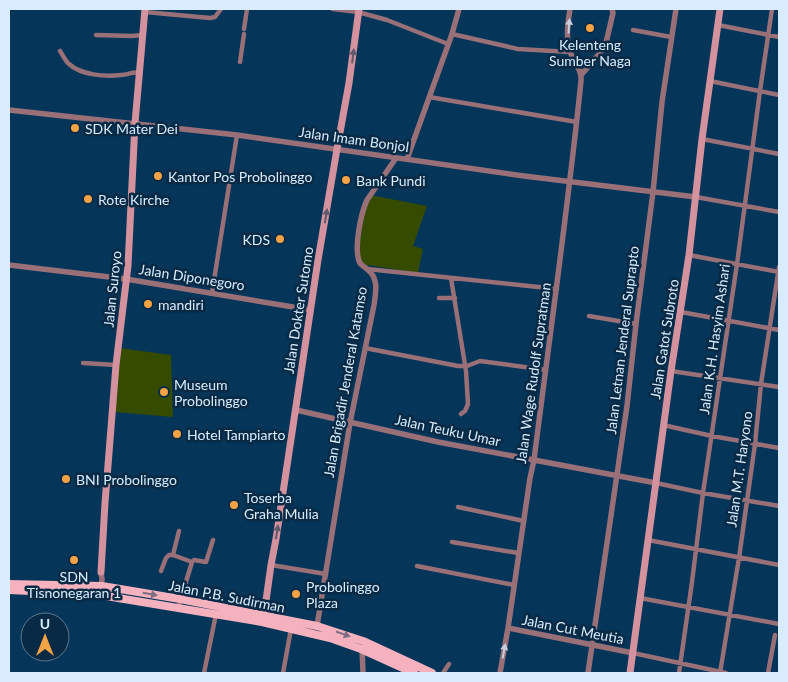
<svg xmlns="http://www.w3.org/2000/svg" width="788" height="682" font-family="Lato,sans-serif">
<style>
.green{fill:#344b00}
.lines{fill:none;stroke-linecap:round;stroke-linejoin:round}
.minor{stroke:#997077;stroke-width:4.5}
.tertiary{stroke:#997077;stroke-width:5.5}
.secondary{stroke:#d3929e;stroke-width:7}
.primary{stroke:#f5b2be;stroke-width:8}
.oneway{fill:#c9cddc}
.oneway2{fill:#63596d}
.oneway3{fill:#7e6e82}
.poi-dot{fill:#f4a344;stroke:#082a45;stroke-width:2}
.labels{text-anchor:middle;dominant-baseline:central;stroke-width:5;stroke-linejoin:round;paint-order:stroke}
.poi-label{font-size:14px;fill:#d9ecfe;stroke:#082a45;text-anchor:start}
.street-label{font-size:14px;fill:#d9ecfe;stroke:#082a45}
</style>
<rect width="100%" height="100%" fill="#053558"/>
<path class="green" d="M370 195 427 206 413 246 423 249 418 273 361 264 357 250 359 229Z
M120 348 171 355 173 417 115 412Z"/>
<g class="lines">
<path class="minor" d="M333 9 358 12 387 20 448 44
M145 12 210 18 215 17 221 9
M718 25 779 37
M244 29 247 9
M633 30 671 37
M452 34 518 49 570 52
M96 35 132 36 143 35
M60 51C63 55 65 61 69 64 81 75 105 77 121 75 129 75 132 71 140 73
M240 62 244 34
M710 81 779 95
M429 97 577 122
M702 139 779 154
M696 197 779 212
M689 255 779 272
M367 269 557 289
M451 278 466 371 468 404 465 411 461 414
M212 293 237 135
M439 298H455
M681 312 779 330
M589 316 636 324
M365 348 458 366H467L480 361 546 370
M83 363 116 365
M671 371 779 387
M663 425 712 436 779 448
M656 483 703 493 779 506
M458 507 524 521
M648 540 779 565
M452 542 518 553
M173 555 179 531
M271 565 326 574
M417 566 514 585
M161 571 166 558 169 555H173L192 562
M640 598 779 624
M178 608 192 562 194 560 206 562 213 540
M633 653 726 673
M204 673 216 614
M283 673 291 629
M443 673 449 664
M679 673 692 582 703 493 737 264 760 91 772 9
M720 673 739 558 755 444 761 384 779 267
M768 673 775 635"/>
<path class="tertiary" d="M582 74 605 47 613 13 612 9
M9 110 237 135 524 176 696 197
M407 159 452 34 459 9
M9 265 126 279 311 310
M296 410 438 442 656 483
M101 572 102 579 101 590
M317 626 350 423 374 305C376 291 379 278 367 269 364 266 360 265 359 261 354 246 361 213 367 200L396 158
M508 628 633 653
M362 648 363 673
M500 673 508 628 530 478 534 460C550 334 568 208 581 81 582 70 575 64 571 54 565 41 568 22 570 9
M588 673 627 406 636 324 653 192 662 102 676 9"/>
<path class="secondary" d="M101 572 105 503 116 365 128 266 135 123 145 9
M264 615 271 565 276 539 318 260 337 149 349 83 359 9
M630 673 671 371 689 255 702 139 720 9"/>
<path class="primary" d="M9 584 102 586 180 599 317 626 363 641 432 673
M9 590 94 594 262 622 330 638 361 649 414 673"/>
</g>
<defs><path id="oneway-solid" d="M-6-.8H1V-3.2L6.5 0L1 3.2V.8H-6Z" transform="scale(1.25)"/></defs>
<g class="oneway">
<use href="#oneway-solid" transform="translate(569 26) rotate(-86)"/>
<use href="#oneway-solid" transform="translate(504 651) rotate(-80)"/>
</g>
<g class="oneway2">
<use href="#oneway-solid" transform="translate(353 56) rotate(-83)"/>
<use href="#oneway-solid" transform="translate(326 216) rotate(-81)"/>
<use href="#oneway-solid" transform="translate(277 532) rotate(-81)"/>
</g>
<g class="oneway3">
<use href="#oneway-solid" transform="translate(150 594) rotate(10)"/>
<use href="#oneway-solid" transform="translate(343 634) rotate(19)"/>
</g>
<g class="poi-dot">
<circle cx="590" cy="28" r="5"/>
<circle cx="75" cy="128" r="5"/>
<circle cx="158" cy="176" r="5"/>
<circle cx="346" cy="180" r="5"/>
<circle cx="88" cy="199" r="5"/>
<circle cx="280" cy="239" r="5"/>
<circle cx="148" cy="304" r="5"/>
<circle cx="164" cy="392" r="5"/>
<circle cx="177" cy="434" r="5"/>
<circle cx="66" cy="479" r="5"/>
<circle cx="234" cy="505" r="5"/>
<circle cx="74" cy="560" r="5"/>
<circle cx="296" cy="594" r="5"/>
</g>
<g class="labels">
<g class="poi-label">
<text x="590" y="44" text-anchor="middle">Kelenteng<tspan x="590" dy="16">Sumber Naga</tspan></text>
<text x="85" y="128">SDK Mater Dei</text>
<text x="168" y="176">Kantor Pos Probolinggo</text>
<text x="356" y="180">Bank Pundi</text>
<text x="98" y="199">Rote Kirche</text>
<text x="270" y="239" text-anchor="end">KDS</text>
<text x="158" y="304">mandiri</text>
<text x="174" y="384">Museum<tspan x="174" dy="16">Probolinggo</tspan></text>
<text x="187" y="434">Hotel Tampiarto</text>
<text x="76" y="479">BNI Probolinggo</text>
<text x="244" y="497">Toserba<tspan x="244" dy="16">Graha Mulia</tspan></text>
<text x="74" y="576" text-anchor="middle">SDN<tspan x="74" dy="16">Tisnonegaran 1</tspan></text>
<text x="306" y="586">Probolinggo<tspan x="306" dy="16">Plaza</tspan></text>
</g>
<g class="street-label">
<text transform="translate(354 139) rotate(8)">Jalan Imam Bonjol</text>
<text transform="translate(192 277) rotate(9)">Jalan Diponegoro</text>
<text transform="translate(112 289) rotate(-84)">Jalan Suroyo</text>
<text transform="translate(298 310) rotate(-81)">Jalan Dokter Sutomo</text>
<text transform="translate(664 339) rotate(-81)">Jalan Gatot Subroto</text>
<text transform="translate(714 339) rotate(-82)">Jalan K.H. Hasyim Ashari</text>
<text transform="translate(622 340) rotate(-83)">Jalan Letnan Jenderal Suprapto</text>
<text transform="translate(533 373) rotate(-82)">Jalan Wage Rudolf Supratman</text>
<text transform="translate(345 382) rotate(-80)">Jalan Brigadir Jenderal Katamso</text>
<text transform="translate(448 430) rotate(12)">Jalan Teuku Umar</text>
<text transform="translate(739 469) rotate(-82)">Jalan M.T. Haryono</text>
<text transform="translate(227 596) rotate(11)">Jalan P.B. Sudirman</text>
<text transform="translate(573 629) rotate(11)">Jalan Cut Meutia</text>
</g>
</g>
<rect width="788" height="682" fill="none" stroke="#d9ecfe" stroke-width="20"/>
<g transform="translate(45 637)"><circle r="24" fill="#082a45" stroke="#5c788f"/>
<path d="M0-4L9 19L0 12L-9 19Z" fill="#f4a344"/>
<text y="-8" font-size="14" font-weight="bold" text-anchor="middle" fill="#d9ecfe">U</text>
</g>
</svg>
